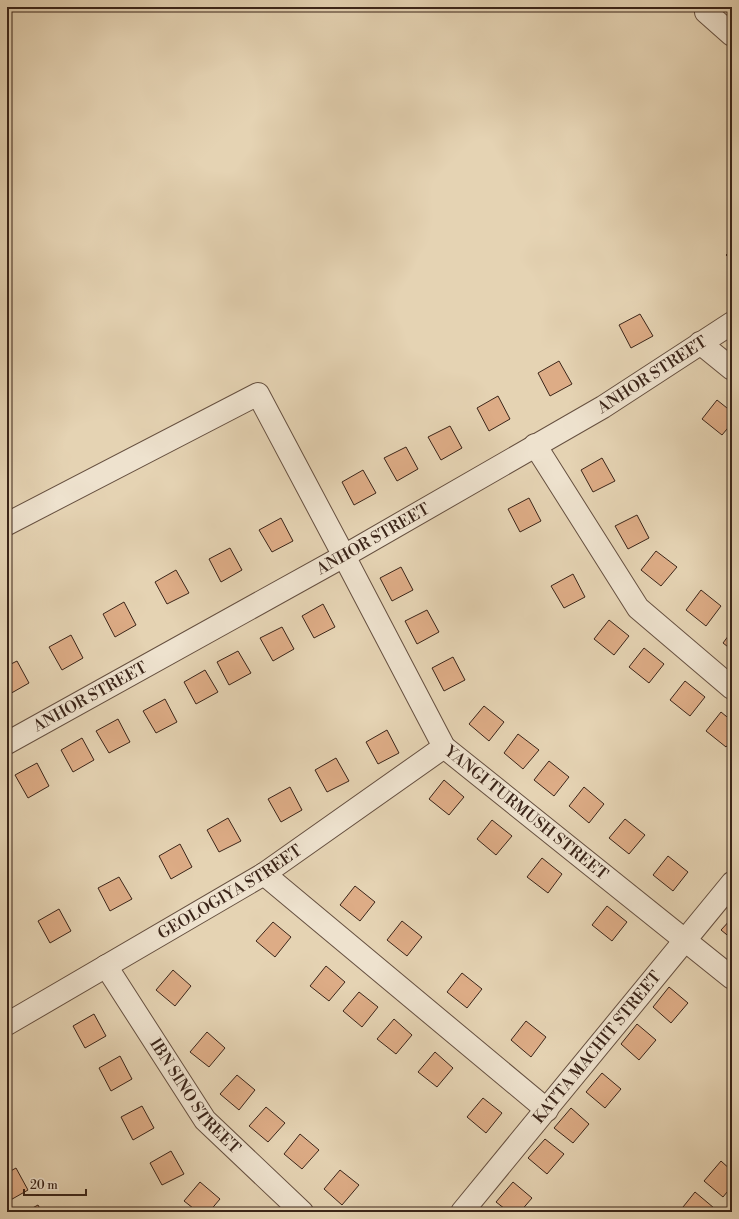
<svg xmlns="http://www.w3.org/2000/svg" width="739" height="1219" font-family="'Libre Bodoni',serif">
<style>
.building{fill:#ddac86;stroke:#3b2519}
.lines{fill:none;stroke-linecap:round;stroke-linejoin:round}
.street-casing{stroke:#665040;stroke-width:24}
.street{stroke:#eee2ce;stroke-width:22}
.labels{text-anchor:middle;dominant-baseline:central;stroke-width:3.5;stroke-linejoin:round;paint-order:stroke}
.street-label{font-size:16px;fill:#3b2519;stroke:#eee2ce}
</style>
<rect width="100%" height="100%" fill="#e5d3b3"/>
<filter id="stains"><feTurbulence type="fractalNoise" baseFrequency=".005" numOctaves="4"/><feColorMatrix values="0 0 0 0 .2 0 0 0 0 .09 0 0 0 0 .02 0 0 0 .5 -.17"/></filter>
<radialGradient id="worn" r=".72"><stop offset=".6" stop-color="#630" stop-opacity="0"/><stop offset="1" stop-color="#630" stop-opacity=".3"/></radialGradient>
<path class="building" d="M732 249V261L726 255Z
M640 314 653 336 631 348 619 325Z
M559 361 572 384 550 396 538 373Z
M498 396 510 419 489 431 477 408Z
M717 400 732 412V423L722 435 702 419Z
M450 426 462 448 441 460 428 437Z
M406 447 418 469 397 481 384 458Z
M602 458 615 481 593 492 581 470Z
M363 470 376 493 354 505 342 482Z
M529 498 541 521 520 532 508 509Z
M637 515 649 538 628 549 615 526Z
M281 518 293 541 272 552 259 530Z
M230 548 242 570 221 582 209 559Z
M656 551 677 567 661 586 641 570Z
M401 567 413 590 392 601 380 578Z
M176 570 189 593 167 604 155 582Z
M573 574 585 597 564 608 551 586Z
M701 590 721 606 706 626 686 610Z
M124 602 136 625 115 637 103 614Z
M323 604 335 627 314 638 302 616Z
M427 610 439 632 417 644 405 621Z
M609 620 629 636 614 655 594 639Z
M282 627 294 649 273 661 260 638Z
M732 631V650L723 643Z
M71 635 83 658 62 670 49 647Z
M644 648 664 664 649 683 629 667Z
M238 651 251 673 229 685 217 662Z
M453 657 465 680 444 691 432 668Z
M17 661 29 683 8 695 7 666Z
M205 670 218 692 196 704 184 682Z
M685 681 705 697 690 716 670 700Z
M165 699 177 722 156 733 143 711Z
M484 706 504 722 489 741 469 724Z
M721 712 732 721V740L726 747 706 731Z
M118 719 130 742 109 753 96 731Z
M387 730 399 753 378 764 366 742Z
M518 734 539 750 523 769 504 753Z
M82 738 94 760 73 772 61 750Z
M336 758 349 781 327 792 315 770Z
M549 761 569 777 554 796 534 780Z
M37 763 49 786 28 798 15 775Z
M444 780 464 797 449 815 429 799Z
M290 787 302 810 281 822 268 799Z
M584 787 604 804 589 823 569 806Z
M228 818 241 841 219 852 207 830Z
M625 819 645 835 629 854 609 838Z
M492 820 512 836 496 855 477 839Z
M180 844 192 867 171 879 159 856Z
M668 856 688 872 673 891 653 875Z
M542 858 562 874 548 893 527 877Z
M119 877 132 899 110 911 98 888Z
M355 886 375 902 360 921 340 905Z
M607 906 627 922 612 941 592 925Z
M59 909 71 931 50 943 38 921Z
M732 918V939L721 930Z
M402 921 422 937 407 956 387 940Z
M273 922 291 937 275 957 256 941Z
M326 966 345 982 329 1001 310 986Z
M173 970 191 986 175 1006 156 990Z
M462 973 482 989 467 1008 447 992Z
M669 987 688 1003 671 1023 653 1007Z
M359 992 378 1007 362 1027 343 1011Z
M94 1014 106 1036 85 1048 73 1026Z
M394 1019 412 1035 396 1054 377 1039Z
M526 1021 546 1037 531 1057 511 1040Z
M637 1024 656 1040 639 1060 621 1044Z
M207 1032 225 1048 209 1067 190 1052Z
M435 1052 453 1068 437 1087 418 1072Z
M120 1056 132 1079 111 1091 99 1068Z
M602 1073 621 1089 605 1108 586 1092Z
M237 1075 255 1090 239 1110 220 1094Z
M483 1098 502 1113 486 1133 467 1117Z
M142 1106 154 1128 133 1140 121 1117Z
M266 1107 285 1123 268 1142 249 1126Z
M571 1108 589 1124 573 1143 554 1128Z
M300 1134 319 1150 302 1169 284 1154Z
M545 1139 564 1154 547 1174 528 1158Z
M171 1151 184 1174 162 1185 150 1163Z
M721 1161 732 1171V1186L723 1197 704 1181Z
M16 1168 28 1190 7 1202V1173Z
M340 1170 359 1185 342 1205 324 1189Z
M200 1182 220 1199 209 1212H198L184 1201Z
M513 1182 532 1198 520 1212H509L496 1202Z
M695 1192 714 1208 710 1212H679Z
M38 1205 42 1212H25Z"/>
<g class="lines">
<g class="street-casing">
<g id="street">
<path d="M706 12 732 35"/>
<path d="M700 343 732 369"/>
<path d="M535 445 638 608 732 688"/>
<path id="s1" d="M7 524 258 394 344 556 444 747 732 978"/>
<path id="s2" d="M7 743 344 556 603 407 732 323"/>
<path d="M264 874 547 1110"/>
<path id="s3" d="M106 966 205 1120 302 1212"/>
<path id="s4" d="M7 1024 264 874 444 747"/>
<path id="s5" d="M462 1212 732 883"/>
</g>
</g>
<use href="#street" class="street"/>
</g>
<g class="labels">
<g class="street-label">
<text stroke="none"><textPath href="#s2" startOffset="743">ANHOR STREET</textPath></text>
<text stroke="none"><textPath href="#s2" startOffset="419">ANHOR STREET</textPath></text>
<text stroke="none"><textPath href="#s2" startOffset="95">ANHOR STREET</textPath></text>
<text stroke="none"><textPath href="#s1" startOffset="787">YANGI TURMUSH STREET</textPath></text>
<text stroke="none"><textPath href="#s4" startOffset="259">GEOLOGIYA STREET</textPath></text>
<text stroke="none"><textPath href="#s5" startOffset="213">KATTA MACHIT STREET</textPath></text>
<text stroke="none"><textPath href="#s3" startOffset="158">IBN SINO STREET</textPath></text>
</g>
</g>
<rect width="739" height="1219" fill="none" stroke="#e5d3b3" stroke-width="24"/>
<rect x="8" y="8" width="723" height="1203" fill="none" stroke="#3b2519" stroke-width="2"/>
<rect x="12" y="12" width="715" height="1195" fill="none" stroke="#3b2519"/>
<path d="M24 1189v6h62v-6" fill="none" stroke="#3b2519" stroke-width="2"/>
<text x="30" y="1189" font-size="12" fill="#3b2519" stroke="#eee2ce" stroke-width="3" paint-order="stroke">20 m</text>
<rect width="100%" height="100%" filter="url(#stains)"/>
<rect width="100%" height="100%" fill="url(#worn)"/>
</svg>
